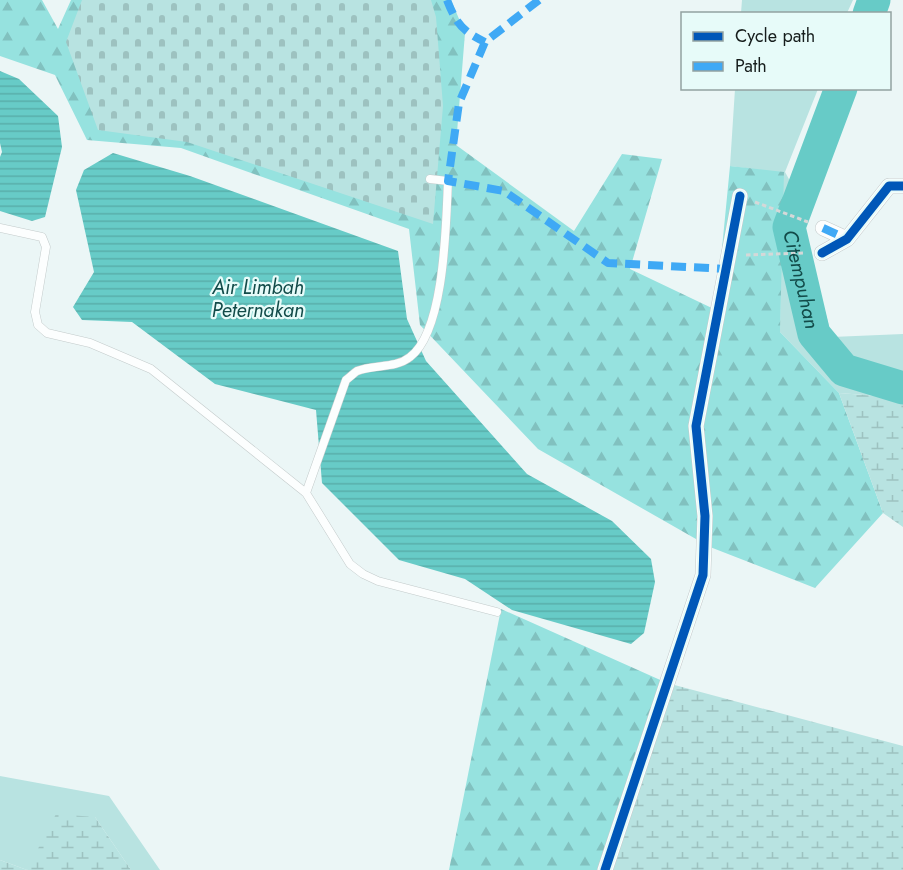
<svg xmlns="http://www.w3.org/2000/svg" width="903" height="870" font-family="Jost,sans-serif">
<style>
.green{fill:#b8e3e1}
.forest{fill:url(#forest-firs)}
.wetland{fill:url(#wetland-marsh)}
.cemetery{fill:url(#cemetery-stones)}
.water{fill:url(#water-rules)}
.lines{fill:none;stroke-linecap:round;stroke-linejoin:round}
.river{stroke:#67cbc7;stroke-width:33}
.service-casing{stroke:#c3cbcb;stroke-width:9}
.minor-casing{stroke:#c3cbcb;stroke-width:16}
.path{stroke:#d5d8d8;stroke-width:3;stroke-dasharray:4.5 3;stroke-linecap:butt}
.service{stroke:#fcfefe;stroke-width:8}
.minor{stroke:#fcfefe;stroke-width:15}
.quiet{stroke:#3fa9f5;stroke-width:8;stroke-dasharray:15 8;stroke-linecap:butt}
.cycleway-casing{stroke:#e7fbf9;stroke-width:13}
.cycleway{stroke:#0057b8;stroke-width:9}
.labels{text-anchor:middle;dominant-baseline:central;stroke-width:4.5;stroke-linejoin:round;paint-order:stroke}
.water-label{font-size:20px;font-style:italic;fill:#124b49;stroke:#e7fbf9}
</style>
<defs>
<pattern id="forest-firs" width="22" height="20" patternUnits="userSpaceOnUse" patternTransform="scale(1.5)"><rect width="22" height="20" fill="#96e2df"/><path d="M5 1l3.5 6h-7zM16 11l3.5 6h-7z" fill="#81c1bf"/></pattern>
<pattern id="wetland-marsh" width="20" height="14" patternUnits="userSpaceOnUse" patternTransform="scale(1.5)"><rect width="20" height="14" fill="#b8e3e1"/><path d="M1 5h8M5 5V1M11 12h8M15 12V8" fill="none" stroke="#9dc2c0"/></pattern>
<pattern id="cemetery-stones" width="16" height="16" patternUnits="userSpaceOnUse" patternTransform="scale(1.5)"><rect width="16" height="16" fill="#b8e3e1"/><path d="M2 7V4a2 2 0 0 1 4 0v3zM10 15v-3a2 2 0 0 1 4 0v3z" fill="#9dc2c0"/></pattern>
<pattern id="water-rules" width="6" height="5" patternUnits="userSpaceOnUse" patternTransform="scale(1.5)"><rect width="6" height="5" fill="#67cbc7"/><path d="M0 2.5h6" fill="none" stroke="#59aeaa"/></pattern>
</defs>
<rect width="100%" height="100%" fill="#ebf6f6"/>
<path class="green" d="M742 0H853L847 13H741Z
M735 89H818L785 172 790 181 832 337 903 334V398L839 393 780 332 782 182 784 173 730 166Z
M0 776 109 796 160 870H131L95 817 27 870 0 860Z"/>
<path class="forest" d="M0 0H42L58 29 71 0H451L465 33 456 145 574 231 622 154 662 159 630 269 716 310 730 166 784 172 780 332 839 393 883 513 815 588 710 547 538 449 420 325 409 229 181 148 87 140 55 75 0 56Z
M501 609 667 683 609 870H449Z"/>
<path class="wetland" d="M839 393 903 398V527L883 513Z
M667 683 903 746V870H609Z
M56 814 95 817 131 870H0V860L27 870Z"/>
<path class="cemetery" d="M82 0H431L436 17 443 106 433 224 187 142 98 130 66 42Z"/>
<path class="water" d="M0 71 19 79 58 116 62 147 45 217 32 221 0 211V157L2 152 0 143Z
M113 153 190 176 398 251 407 319 426 361 527 474 612 521 651 559 655 582 644 633 631 644 512 610 465 579 399 560 322 483 316 410 215 384 132 322 82 320 73 307 94 272 76 190 84 170Z"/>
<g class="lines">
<g class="river">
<path d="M869 14 874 0"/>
<path id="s1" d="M841 88 789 227 814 334 844 370 903 388"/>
</g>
<g class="service-casing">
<path id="service" d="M0 228 42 237 46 247 35 312 38 325 47 333 90 343 151 369 306 493 350 564 363 574 378 581 497 612
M306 493 346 380C350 377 354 373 357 371 374 364 395 369 410 357 445 331 446 223 448 181L430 179"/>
</g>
<g class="minor-casing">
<path id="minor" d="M823 228 847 239
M822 253 847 239 889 186H903
M605 870 703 575 705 516 696 426 740 196"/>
</g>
<path class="path" d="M755 202 808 222
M746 255 805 253"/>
<use href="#service" class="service"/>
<use href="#minor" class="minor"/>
<path class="quiet" d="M447 0C456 23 462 31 485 42
M539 0 485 42 459 103 448 181 504 191 608 263 727 269
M823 228 847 239"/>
<g class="cycleway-casing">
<path id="cycleway" d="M822 253 847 239 889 186H903
M605 870 703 575 705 516 696 426 740 196"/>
</g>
<use href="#cycleway" class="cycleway"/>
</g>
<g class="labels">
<g class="water-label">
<text stroke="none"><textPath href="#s1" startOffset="202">Citempuhan</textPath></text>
<text x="258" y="287">Air Limbah<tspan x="258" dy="23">Peternakan</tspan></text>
</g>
</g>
<rect x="681" y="12" width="210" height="78" fill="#e7fbf9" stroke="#93a2a1" stroke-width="1.5"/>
<rect x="693" y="32" width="30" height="9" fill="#0057b8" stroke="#93a2a1" stroke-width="1.5"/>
<text x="735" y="42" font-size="18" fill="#161d1c">Cycle path</text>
<rect x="693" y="62" width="30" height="9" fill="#3fa9f5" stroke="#93a2a1" stroke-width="1.5"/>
<text x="735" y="72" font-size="18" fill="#161d1c">Path</text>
</svg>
